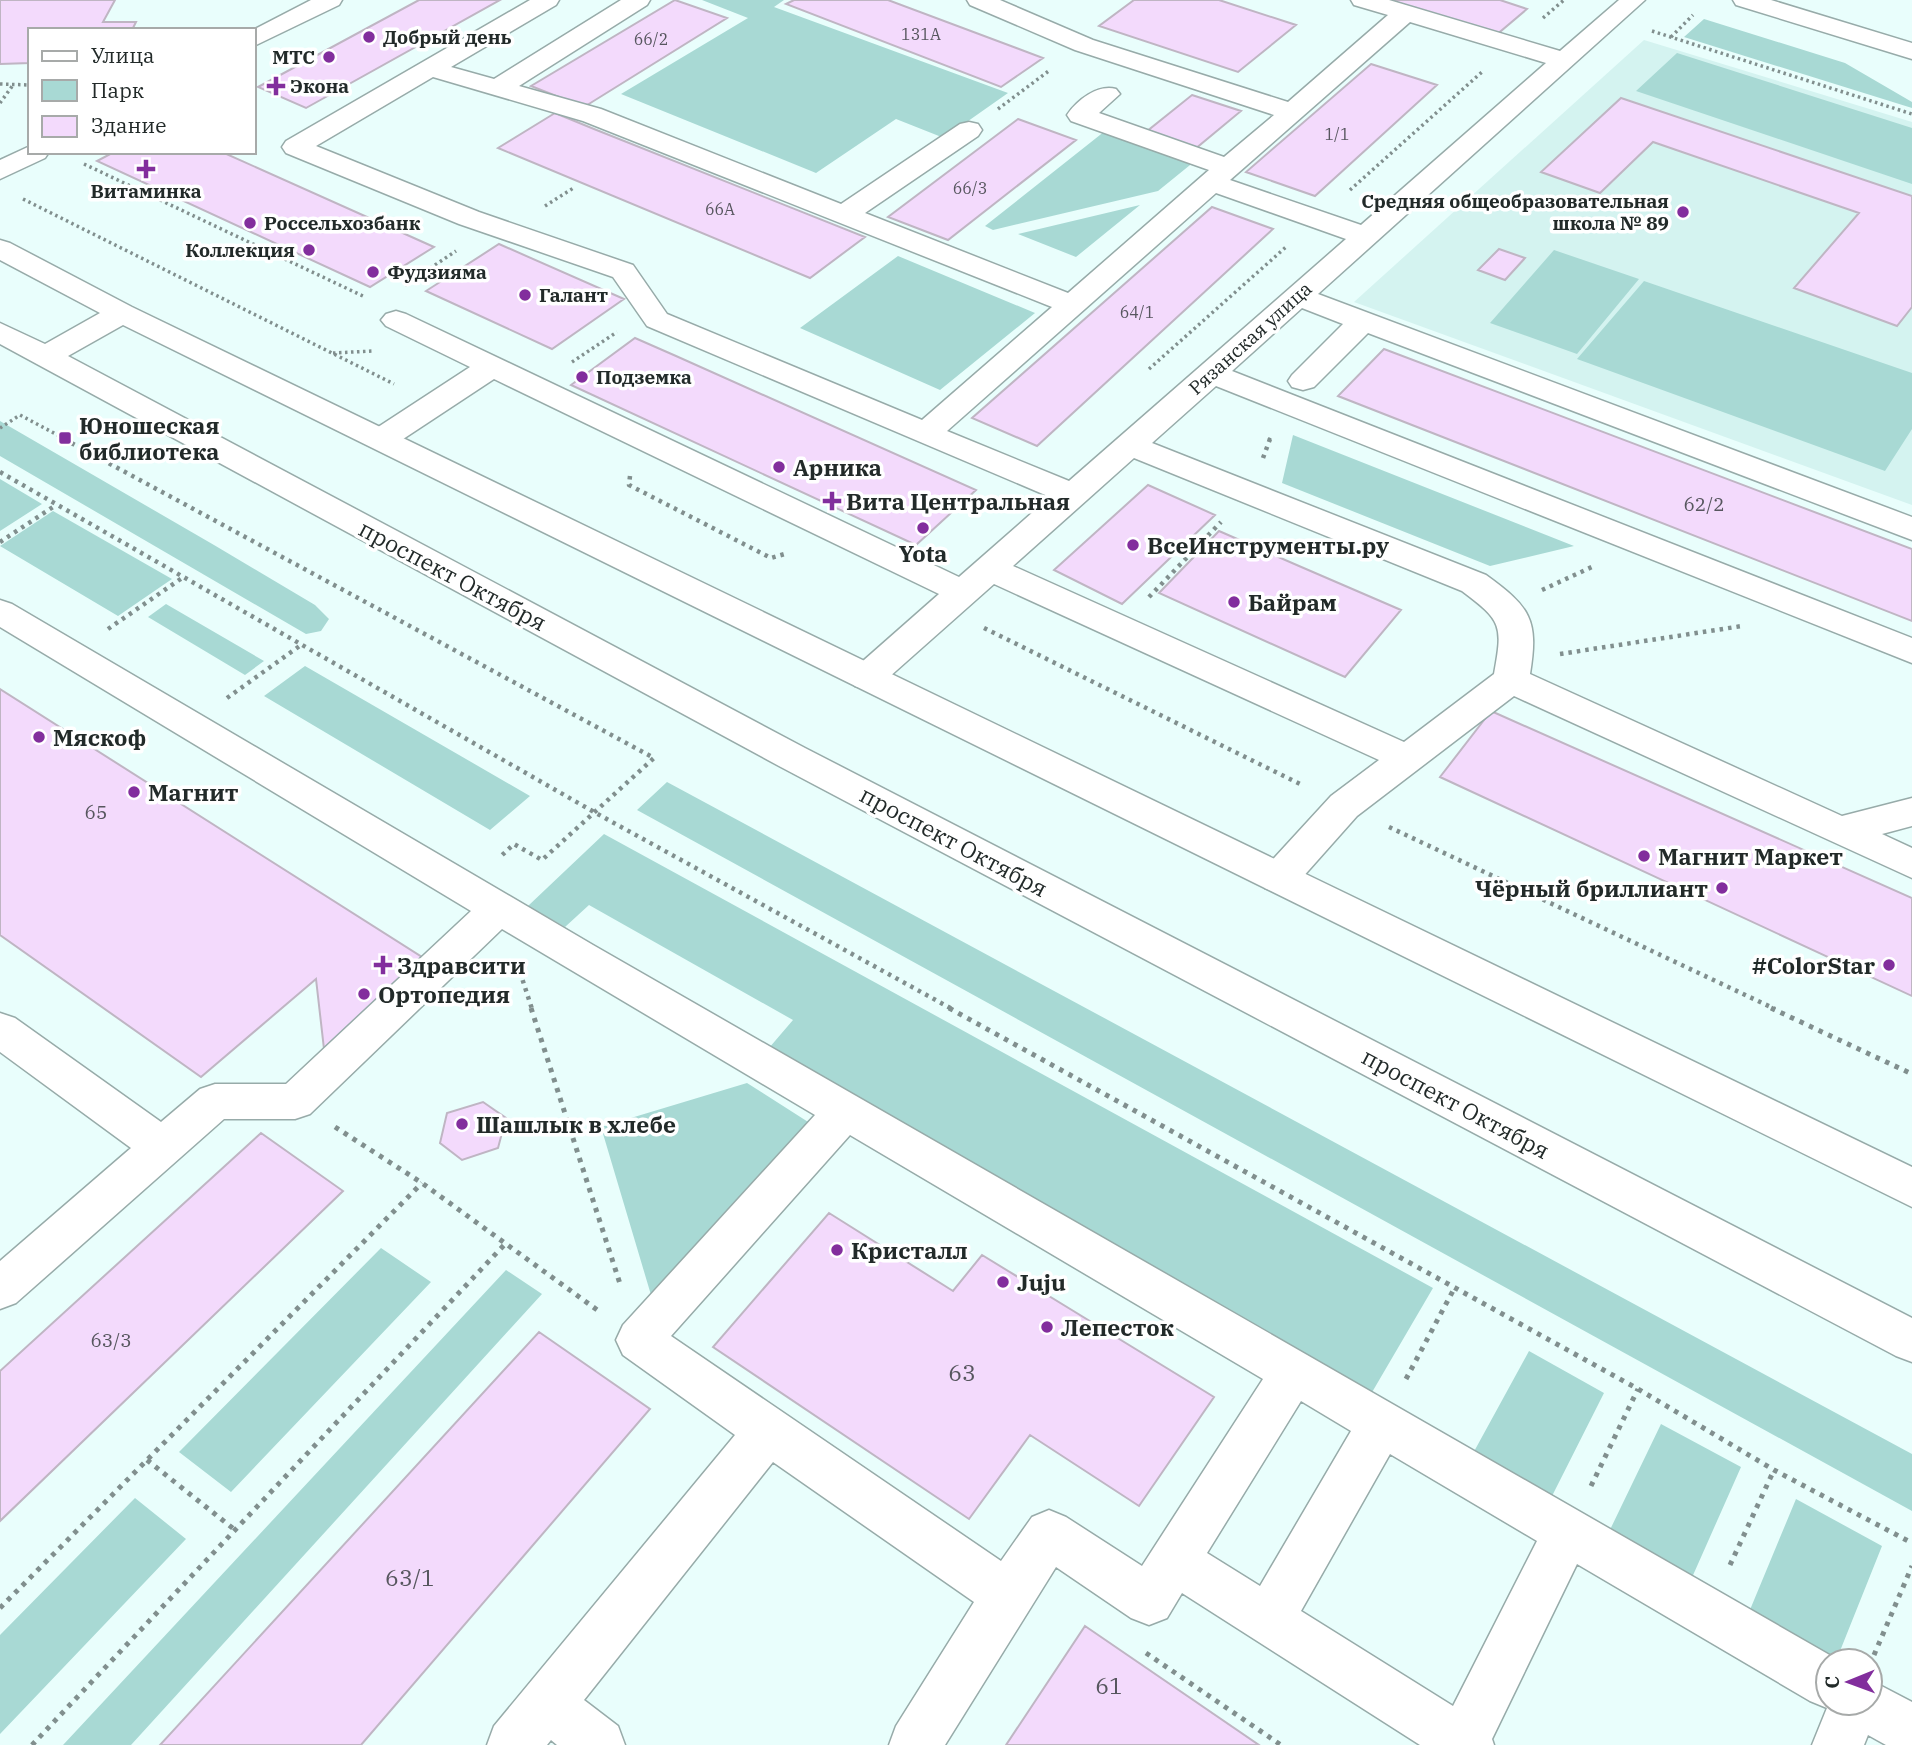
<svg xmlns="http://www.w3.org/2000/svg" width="1912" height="1745" font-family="'IBM Plex Serif',serif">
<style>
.built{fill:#d4f3f0}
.green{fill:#a8d9d4}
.building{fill:#f3dafc;stroke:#bfb5c3;stroke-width:2}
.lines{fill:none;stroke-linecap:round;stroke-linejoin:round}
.minor-casing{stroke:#97aba9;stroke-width:3}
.major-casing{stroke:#97aba9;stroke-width:3}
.path-far2{stroke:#818f8e;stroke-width:3.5;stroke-dasharray:2.5 3.5;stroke-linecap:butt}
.path-far1{stroke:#818f8e;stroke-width:4.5;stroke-dasharray:3.5 5;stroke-linecap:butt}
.path{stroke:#818f8e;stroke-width:5;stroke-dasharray:4.5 6;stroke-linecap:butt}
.minor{fill:#fff;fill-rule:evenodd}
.major{fill:#fff;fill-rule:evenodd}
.poi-dot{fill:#822e9d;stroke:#fff;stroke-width:2.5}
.labels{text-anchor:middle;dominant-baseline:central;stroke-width:7;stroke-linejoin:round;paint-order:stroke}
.far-number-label{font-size:16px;fill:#56565e}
.far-poi-label{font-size:19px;font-weight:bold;fill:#222a29;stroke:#fff;text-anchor:start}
.far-street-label{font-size:19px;fill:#222a29;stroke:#fff}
.number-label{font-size:19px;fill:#56565e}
.poi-label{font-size:23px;font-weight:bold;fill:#222a29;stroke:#fff;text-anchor:start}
.street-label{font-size:23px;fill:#222a29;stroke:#fff}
.near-number-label{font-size:23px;fill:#56565e}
</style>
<rect width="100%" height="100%" fill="#e9fefc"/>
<path class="built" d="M1644 40 1912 122V505L1354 302Z"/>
<path class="green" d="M702 0H784L774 7 1008 93 944 138 896 119 816 173 621 94 748 18Z
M1704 19 1845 63 1912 102V108L1684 37Z
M1677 53 1912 128V184L1636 91Z
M1105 131 1195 161 1158 191 993 230 985 226Z
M1140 205 1076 257 1018 234Z
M1554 250 1639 279 1577 354 1490 323Z
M898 256 1035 313 940 390 800 328Z
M1644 281 1912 373V429L1885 471 1577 359Z
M0 421 214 545 315 605 329 619 321 631 306 634 0 456Z
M1293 435 1574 546 1490 566 1282 483Z
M0 479 42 504 0 531Z
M53 511 172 579 118 616 0 546Z
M166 604 264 661 245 675 148 617Z
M305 666 530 796 490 830 264 696Z
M667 782 1912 1454V1511L637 810Z
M604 834 1433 1288 1371 1394 769 1048 793 1020 589 905 565 927 528 906Z
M747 1083 816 1127 654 1305 601 1127Z
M381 1248 431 1282 231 1492 179 1452Z
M506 1270 542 1294 131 1745H63Z
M1529 1351 1604 1393 1549 1502 1471 1457Z
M1661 1424 1741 1467 1690 1582 1607 1536Z
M135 1498 186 1539 0 1734V1635Z
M1796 1499 1882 1546 1836 1661H1828L1747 1617Z"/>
<path class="building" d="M0 0H115L103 22H136L132 30H30V63L0 64Z
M419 0H500L306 108 258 87Z
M675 0 727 18 584 107 531 86Z
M794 0H888L1043 58 1001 87 786 4Z
M1134 0H1219L1296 25 1238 72 1099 26Z
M1388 0H1500L1527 9 1495 36Z
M1371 64 1437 85 1315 196 1246 172Z
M1192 95 1241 111 1195 149 1146 132Z
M1621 98 1912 196V307L1897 326 1794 288 1859 213 1653 142 1600 193 1541 172Z
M555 113 594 129 865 237 810 278 498 148Z
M1018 119 1076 140 948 240 888 217Z
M114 152H222L434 247 370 287 97 161Z
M1212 207 1273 229 1037 446 972 418Z
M499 244 624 299 552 349 426 291Z
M1499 249 1525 258 1505 280 1478 270Z
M635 338 676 356 976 490 916 545 571 385Z
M1384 349 1912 549V621L1338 396Z
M1148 485 1215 515 1122 604 1054 570Z
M1219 531 1299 566 1401 610 1345 677 1159 593Z
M0 689 425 959 324 1049 316 979 201 1077 0 935Z
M1491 711 1912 898V996L1440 777Z
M483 1102 506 1118 498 1148 462 1160 440 1143 447 1113Z
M261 1133 343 1191 0 1521V1371Z
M829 1213 953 1291 982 1255 1214 1397 1139 1506 1030 1435 969 1519 713 1347Z
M539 1332 650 1409 361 1745H160Z
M1085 1626 1259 1745H1006Z"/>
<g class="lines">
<g class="minor-casing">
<path id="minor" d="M311 0H342L339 5 254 46 253 30Z
M530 0H559L556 5 451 67 494 79 621 0H650L647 5 519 86 601 109 841 204 960 124 969 122 978 124 982 130 978 136 865 213 1068 293 1209 170 1071 121 1067 115C1077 100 1098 84 1116 89L1120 94 1099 113 1224 157 1274 115 1075 50 970 5 967 0H1000L1093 40 1288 102 1388 15 1354 5 1351 0H1389L1560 51 1619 0H1645L1318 294 1912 517V540L1368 333 1314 387 1303 390 1292 387 1288 381 1292 375 1343 324 1302 308 1232 371 1912 638V663L1216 386 1152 443 1486 575C1530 607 1539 619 1530 674L1842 816 1912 798V826L1882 834 1912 848V878L1514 696 1357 816 1293 888 1279 893 1265 888 1260 878 1265 868 1331 796 1379 760 994 584 879 686 867 689 855 686 849 677 855 668 939 594 494 379 394 445 383 448 372 445 367 438 372 431 470 367 386 326 381 320 386 314 396 311 406 314 959 577 1050 497 647 326 613 277 459 224 286 153 282 147 286 141ZM1410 22 1546 63 1361 225 1230 180ZM433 77 583 121 1052 307 922 420 667 314 633 265 479 212 316 146ZM1216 193 1346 239 1069 481 947 431ZM1134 458 1462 591C1502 621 1503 625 1494 674L1404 742 1013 566Z
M30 146V152H49L45 158 0 179V160Z
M0 600 12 604 593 945 1840 1661H1828V1703H1870V1680L1912 1702V1745H1886L1868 1735 1864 1745H1812L1827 1708 1810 1701 1577 1564 1492 1739 1494 1745H1420L1182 1593 1167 1618 1149 1625 1131 1618 1056 1567 945 1745H889L896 1726 974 1602 773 1462 584 1700 618 1726 625 1745H557L551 1740 547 1745H487L494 1726 735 1435 623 1355 616 1340 623 1325 815 1115 502 929 310 1114 295 1119H224L16 1303 0 1309V1261L131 1148 0 1052V1013L15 1018 161 1122 200 1089 215 1084H286L471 911 0 627ZM850 1135 1263 1379 1142 1566 1066 1517 1049 1510 1032 1517 1001 1561 671 1336ZM1301 1401 1351 1431 1260 1586 1207 1553ZM1390 1454 1537 1541 1453 1706 1301 1611Z"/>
</g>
<g class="major-casing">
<path id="major" d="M1733 0H1771L1912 43V59L1736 5Z
M0 240 10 243 132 307 1912 1167V1207L123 325 68 356 805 748 1912 1318V1362L1896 1356 779 766 0 344V323L45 344 100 313 0 260Z"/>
</g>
<path class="path-far2" d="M1543 18 1564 0
M1652 31 1912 114
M1671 37 1693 15
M0 84 30 85
M0 103 13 85
M998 109 1050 70
M84 164 365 297
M1350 190 1482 72
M23 199 394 384
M545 206 575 187
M405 285 456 251
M333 353 373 351
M572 362 617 332
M1149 369 1286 247
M0 428 20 415 67 440
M1269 440 1271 436"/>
<path class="path-far1" d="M64 439 654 758 542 860 514 844 500 857
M1263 458 1270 439
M0 472 594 812 952 1009
M630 476 629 485 771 558 788 553
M0 542 56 505
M1542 590 1594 566
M1149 597 1221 522
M984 628 1302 785
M108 629 182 578
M1560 654 1742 626
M227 698 301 645
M1389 827 1775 1009
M520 972 532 1009"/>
<path class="path" d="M531 1008 621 1287
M949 1008 1638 1389 1774 1470 1912 1543
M1771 1008 1912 1074
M335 1127 422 1183 600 1312
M1406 1379 1455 1287
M147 1460 235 1530
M1591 1486 1638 1389
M1730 1565 1774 1470
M0 1608 422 1183
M1146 1653 1281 1745
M1874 1655 1912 1566
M32 1745 506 1243"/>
<use href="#minor" class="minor"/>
<use href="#major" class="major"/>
</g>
<g class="poi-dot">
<circle cx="369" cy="37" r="7"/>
<circle cx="329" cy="57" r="7"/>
<path d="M272.5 75.5h7v7h7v7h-7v7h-7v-7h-7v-7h7z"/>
<path d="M142.5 158.5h7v7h7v7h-7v7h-7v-7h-7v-7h7z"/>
<circle cx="1683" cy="212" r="7"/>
<circle cx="250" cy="223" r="7"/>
<circle cx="309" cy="250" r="7"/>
<circle cx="373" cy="272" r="7"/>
<circle cx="525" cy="295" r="7"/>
<circle cx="582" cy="377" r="7"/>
<rect x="58" y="431" width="14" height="14" rx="3.5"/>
<circle cx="779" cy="467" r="7"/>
<path d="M828.5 490.5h7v7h7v7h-7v7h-7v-7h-7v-7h7z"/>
<circle cx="923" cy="528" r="7"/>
<circle cx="1133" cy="545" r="7"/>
<circle cx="1234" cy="602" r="7"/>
<circle cx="39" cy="737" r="7"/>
<circle cx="134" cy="792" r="7"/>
<circle cx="1644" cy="856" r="7"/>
<circle cx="1722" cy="888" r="7"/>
<path d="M379.5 954.5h7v7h7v7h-7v7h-7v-7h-7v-7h7z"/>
<circle cx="1889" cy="965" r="7"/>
<circle cx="364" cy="994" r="7"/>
<circle cx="462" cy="1124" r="7"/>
<circle cx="837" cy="1250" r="7"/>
<circle cx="1003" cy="1282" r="7"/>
<circle cx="1047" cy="1327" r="7"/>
</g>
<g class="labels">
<g class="far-number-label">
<text x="921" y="34">131А</text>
<text x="651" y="39">66/2</text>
<text x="1337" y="134">1/1</text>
<text x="970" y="188">66/3</text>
<text x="720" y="209">66А</text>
<text x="1137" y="312">64/1</text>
</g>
<g class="far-poi-label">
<text x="383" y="37">Добрый день</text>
<text x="315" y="57" text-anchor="end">МТС</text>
<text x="290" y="86">Экона</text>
<text x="146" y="191" text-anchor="middle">Витаминка</text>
<text x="1669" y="201" text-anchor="end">Средняя общеобразовательная<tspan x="1669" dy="22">школа № 89</tspan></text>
<text x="264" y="223">Россельхозбанк</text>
<text x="295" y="250" text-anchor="end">Коллекция</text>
<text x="387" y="272">Фудзияма</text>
<text x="539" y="295">Галант</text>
<text x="596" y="377">Подземка</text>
</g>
<g class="far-street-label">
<text transform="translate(1250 338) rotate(-42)">Рязанская улица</text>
</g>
<g class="number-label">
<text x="1704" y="504">62/2</text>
<text x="96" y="812">65</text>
<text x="111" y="1340">63/3</text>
</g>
<g class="poi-label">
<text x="79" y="425">Юношеская<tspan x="79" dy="26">библиотека</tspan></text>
<text x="793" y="467">Арника</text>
<text x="846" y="501">Вита Центральная</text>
<text x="1147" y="545">ВсеИнструменты.ру</text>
<text x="923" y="553" text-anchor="middle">Yota</text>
<text x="1248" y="602">Байрам</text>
<text x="53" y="737">Мяскоф</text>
<text x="148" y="792">Магнит</text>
<text x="1658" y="856">Магнит Маркет</text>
<text x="1708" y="888" text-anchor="end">Чёрный бриллиант</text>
<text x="397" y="965">Здравсити</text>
<text x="1875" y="965" text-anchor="end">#ColorStar</text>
<text x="378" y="994">Ортопедия</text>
<text x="476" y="1124">Шашлык в хлебе</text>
<text x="851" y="1250">Кристалл</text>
<text x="1017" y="1282">Juju</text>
<text x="1061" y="1327">Лепесток</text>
</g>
<g class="street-label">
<text transform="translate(453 575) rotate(28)">проспект Октября</text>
<text transform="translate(954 841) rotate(28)">проспект Октября</text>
<text transform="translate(1456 1103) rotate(28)">проспект Октября</text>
</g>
<g class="near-number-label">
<text x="962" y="1372">63</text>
<text x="410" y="1577">63/1</text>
<text x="1109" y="1685">61</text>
</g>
</g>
<rect x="28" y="28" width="228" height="126" fill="#ffffff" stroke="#a7aaa9" stroke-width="2"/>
<rect x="42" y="51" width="35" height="10" fill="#ffffff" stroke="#a7aaa9" stroke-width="2"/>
<text x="91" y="63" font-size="21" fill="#222a29">Улица</text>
<rect x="42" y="80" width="35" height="21" fill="#a8d9d4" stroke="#a7aaa9" stroke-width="2"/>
<text x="91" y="98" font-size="21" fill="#222a29">Парк</text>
<rect x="42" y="116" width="35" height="21" fill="#f3dafc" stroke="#a7aaa9" stroke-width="2"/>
<text x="91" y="133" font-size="21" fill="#222a29">Здание</text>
<g transform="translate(1849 1682) rotate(269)"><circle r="33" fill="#ffffff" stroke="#a7aaa9" stroke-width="2"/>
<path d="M0-5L12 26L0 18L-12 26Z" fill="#822e9d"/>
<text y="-10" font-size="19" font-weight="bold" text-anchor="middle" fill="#222a29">С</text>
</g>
</svg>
